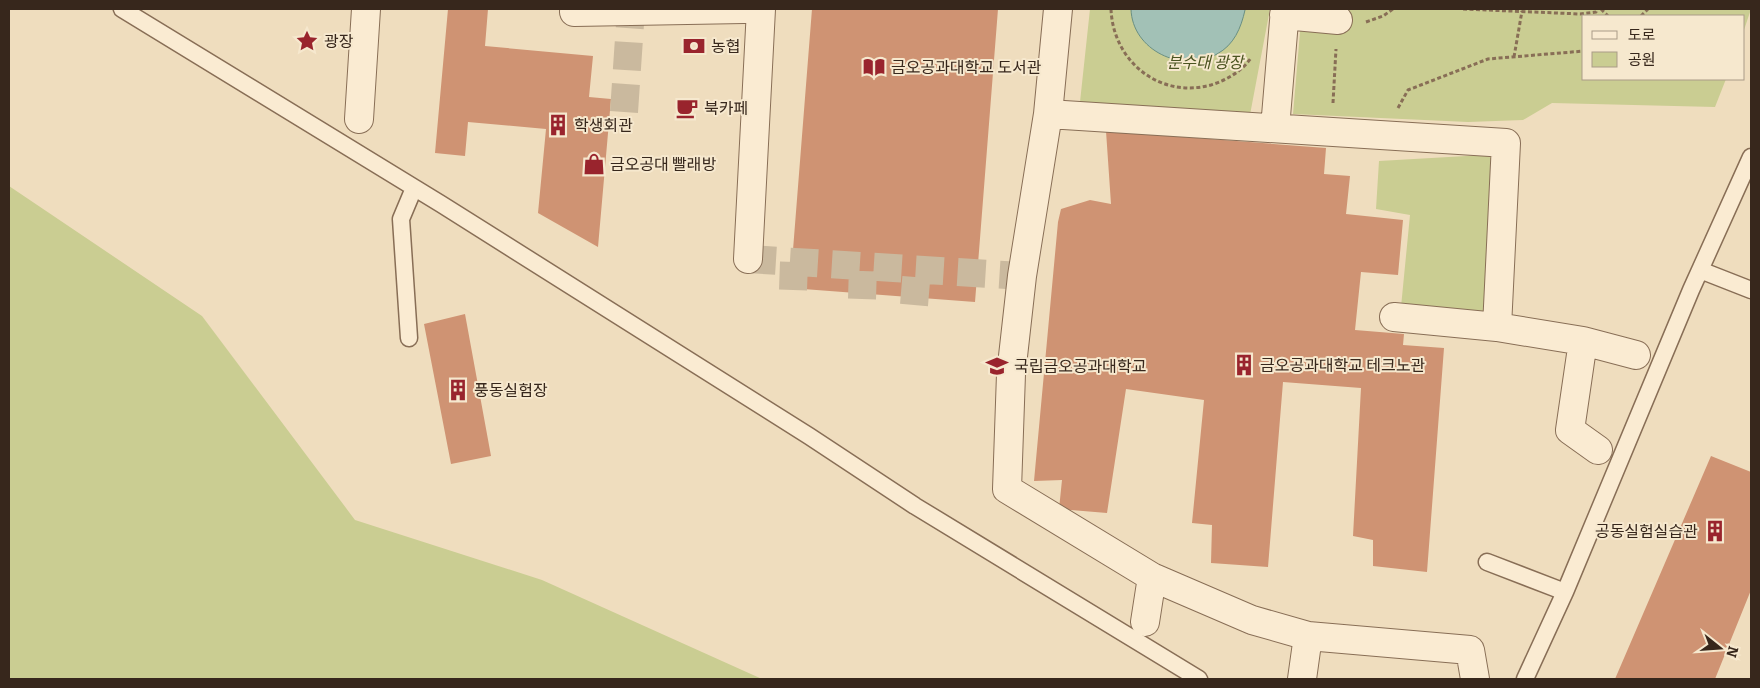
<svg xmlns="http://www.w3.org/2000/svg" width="1760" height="688" font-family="Bitter,'Noto Sans KR',serif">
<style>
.green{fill:#cacd92}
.water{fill:#a2c1b6;stroke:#698f83}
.building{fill:#cf9373}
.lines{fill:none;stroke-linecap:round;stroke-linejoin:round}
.street-tunnel{stroke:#cab99e;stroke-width:28;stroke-dasharray:28 14;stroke-linecap:butt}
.lane-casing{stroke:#886e56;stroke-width:19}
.street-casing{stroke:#886e56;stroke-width:30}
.path{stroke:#886e56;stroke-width:3;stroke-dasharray:4 2.5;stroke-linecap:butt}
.lane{stroke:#faebd2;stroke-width:16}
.street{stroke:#faebd2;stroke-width:28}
.labels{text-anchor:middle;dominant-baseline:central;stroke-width:4;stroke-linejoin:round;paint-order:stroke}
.poi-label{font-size:16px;fill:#37271c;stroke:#f6e8ce;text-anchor:start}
.park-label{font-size:16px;font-style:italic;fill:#4b5421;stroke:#f6e8ce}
</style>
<rect width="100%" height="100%" fill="#efddbe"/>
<path class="green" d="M1090 9H1270L1249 120 1080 102Z
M1302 9H1751L1744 30V16H1584V79H1726L1715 107 1552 103 1523 120 1468 122 1293 114Z
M1501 154 1492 317 1401 307 1410 215 1376 209 1379 161Z
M9 186 202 316 355 520 542 580 762 679H9Z"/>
<path class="water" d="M1131 9H1245V10C1241 28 1234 45 1217 54 1182 74 1132 50 1131 9Z"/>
<path class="building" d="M448 9H488L485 46 593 56 589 97 611 99 598 247 538 213 546 129 468 122 465 156 435 153Z
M812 9H998L975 302 790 288Z
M1106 131 1326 148 1324 174 1350 176 1346 214 1403 220 1398 275 1361 272 1355 330 1404 334 1403 345 1444 348 1427 572 1373 566V540L1353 536 1361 388 1283 382 1268 567 1211 563 1212 525 1192 523 1204 400 1126 389 1107 513 1059 509 1062 480 1034 481 1058 222 1061 209 1090 200 1111 204Z
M465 314 491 456 451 464 424 324Z
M1711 456 1751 472V590L1715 679H1615Z"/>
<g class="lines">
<path class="street-tunnel" d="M624 112 631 9
M748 259 1022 276
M793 290 794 262
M862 299 863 266
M914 305 917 269"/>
<g class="lane-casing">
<path id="lane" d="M122 9 441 204 809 436 915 506 1199 679
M1700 270 1751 290
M409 338 401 219 414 188
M1487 562 1565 592
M1525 679 1565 592 1691 290 1751 157"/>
</g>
<g class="street-casing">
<path id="street" d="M575 9 574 12 744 9
M1058 9 1048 114 1022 276 1011 374 1007 489 1152 577 1252 620 1308 636 1470 650 1475 679
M1284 15 1338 20
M1048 114 1506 143 1497 327 1394 317
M359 119 366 9
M1275 128 1285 9
M748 259 761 9
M1497 327 1583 341 1570 430 1598 450
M1583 341 1636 355
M1145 622 1152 577
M1302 679 1308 636"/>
</g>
<path class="path" d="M1111 9C1113 61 1159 99 1211 85 1227 80 1242 71 1251 58
M1463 9 1580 14 1596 12 1597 9
M1601 9 1608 16
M1641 16 1648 9
M1366 22 1383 16 1393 9
M1514 57 1522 11
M1333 103 1336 49
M1398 108 1408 90 1488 59 1584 51"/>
<use href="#lane" class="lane"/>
<use href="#street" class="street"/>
</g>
<defs>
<g id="sight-bare" transform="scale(1.725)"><path d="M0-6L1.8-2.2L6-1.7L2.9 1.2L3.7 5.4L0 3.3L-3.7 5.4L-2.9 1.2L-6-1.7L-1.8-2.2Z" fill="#99242d" stroke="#f6e8ce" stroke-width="2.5" paint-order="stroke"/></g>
<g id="bank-bare" transform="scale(1.725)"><path d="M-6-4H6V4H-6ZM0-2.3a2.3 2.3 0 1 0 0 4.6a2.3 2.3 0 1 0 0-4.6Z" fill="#99242d" stroke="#f6e8ce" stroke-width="2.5" paint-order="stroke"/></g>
<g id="library-bare" transform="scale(1.725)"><path d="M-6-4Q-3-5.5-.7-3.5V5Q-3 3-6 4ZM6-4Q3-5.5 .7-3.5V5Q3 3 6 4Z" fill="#99242d" stroke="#f6e8ce" stroke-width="2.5" paint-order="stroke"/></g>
<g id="cafe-bare" transform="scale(1.725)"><path d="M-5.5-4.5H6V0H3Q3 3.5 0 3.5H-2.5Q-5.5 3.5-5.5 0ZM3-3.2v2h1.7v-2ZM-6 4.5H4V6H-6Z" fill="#99242d" stroke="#f6e8ce" stroke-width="2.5" paint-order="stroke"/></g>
<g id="building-bare" transform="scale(1.725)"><path d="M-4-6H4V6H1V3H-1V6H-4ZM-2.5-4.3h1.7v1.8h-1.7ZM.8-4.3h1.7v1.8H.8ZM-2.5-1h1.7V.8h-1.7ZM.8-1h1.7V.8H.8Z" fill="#99242d" stroke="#f6e8ce" stroke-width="2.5" paint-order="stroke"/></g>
<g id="shop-bare" transform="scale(1.725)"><path d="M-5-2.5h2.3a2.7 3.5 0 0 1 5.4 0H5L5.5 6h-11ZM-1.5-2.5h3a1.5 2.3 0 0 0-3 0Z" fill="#99242d" stroke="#f6e8ce" stroke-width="2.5" paint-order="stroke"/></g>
<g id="university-bare" transform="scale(1.725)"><path d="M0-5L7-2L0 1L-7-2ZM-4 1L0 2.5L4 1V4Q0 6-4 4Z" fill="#99242d" stroke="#f6e8ce" stroke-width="2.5" paint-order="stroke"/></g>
</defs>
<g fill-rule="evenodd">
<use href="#sight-bare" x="307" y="41"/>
<use href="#bank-bare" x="694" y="46"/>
<use href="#library-bare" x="874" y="67"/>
<use href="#cafe-bare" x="687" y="108"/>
<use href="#building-bare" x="558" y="125"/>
<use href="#shop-bare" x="594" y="164"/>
<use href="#building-bare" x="1244" y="365"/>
<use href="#university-bare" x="997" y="366"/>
<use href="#building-bare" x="458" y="390"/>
<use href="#building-bare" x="1715" y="531"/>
</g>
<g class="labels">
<g class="poi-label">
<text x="324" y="41">광장</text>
<text x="711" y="46">농협</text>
<text x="891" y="67">금오공과대학교 도서관</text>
<text x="704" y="108">북카페</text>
<text x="574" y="125">학생회관</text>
<text x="610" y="164">금오공대 빨래방</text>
<text x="1260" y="365">금오공과대학교 테크노관</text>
<text x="1014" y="366">국립금오공과대학교</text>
<text x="474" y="390">풍동실험장</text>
<text x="1698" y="531" text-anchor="end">공동실험실습관</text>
</g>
<g class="park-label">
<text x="1205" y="62">분수대 광장</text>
</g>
</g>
<rect width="1760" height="688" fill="none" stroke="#37271c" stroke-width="20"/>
<rect x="1582" y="15" width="162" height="65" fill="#f6e8ce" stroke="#aa9b87"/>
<rect x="1592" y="31" width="25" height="8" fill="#faebd2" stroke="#aa9b87"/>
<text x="1628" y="40" font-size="15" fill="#37271c">도로</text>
<rect x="1592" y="52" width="25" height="15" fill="#cacd92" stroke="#aa9b87"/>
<text x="1628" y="65" font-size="15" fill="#37271c">공원</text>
<g transform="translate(1720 648) rotate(107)" stroke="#f6e8ce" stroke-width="4" paint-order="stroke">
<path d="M0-4L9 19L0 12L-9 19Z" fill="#37271c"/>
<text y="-8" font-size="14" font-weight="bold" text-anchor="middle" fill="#37271c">N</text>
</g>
</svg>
